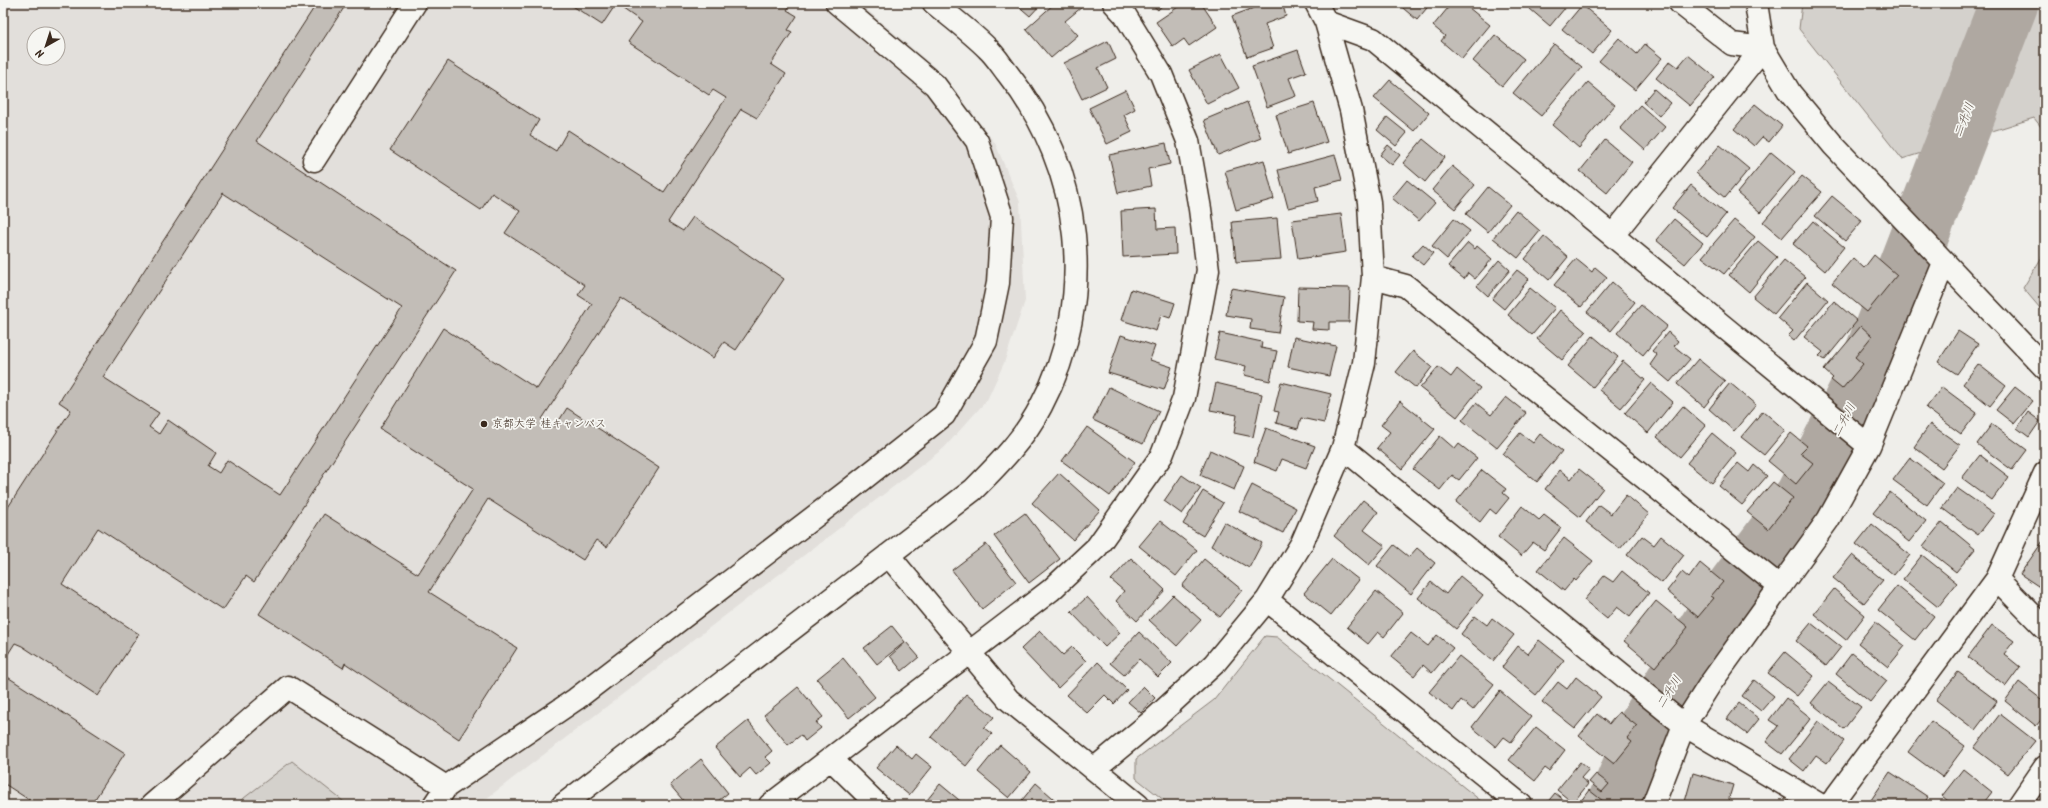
<svg xmlns="http://www.w3.org/2000/svg" width="2048" height="808" font-family="Kalam,'Klee One',sans-serif">
<style>
.built{fill:#e2dfdb;fill-rule:evenodd}
.green{fill:#d4d1cc;stroke:#887e75}
.lines{fill:none;stroke-linecap:round;stroke-linejoin:round}
.river{stroke:#afa8a1;stroke-width:59}
.building{fill:#c2bdb7;stroke:#3b2a1e;fill-rule:evenodd}
.minor-casing{stroke:#3b2a1e;stroke-width:25}
.minor{stroke:#f6f6f2;stroke-width:22}
.poi-dot{fill:#3b2a1e;stroke:#f6f6f2;stroke-width:1.5}
.labels{text-anchor:middle;dominant-baseline:central;stroke-width:3.5;stroke-linejoin:round;paint-order:stroke}
.poi-label{font-size:11px;fill:#3b2a1e;stroke:#f6f6f2;text-anchor:start}
.water-label{font-size:12px;font-style:italic;fill:#64564c;stroke:#f6f6f2}
</style>
<rect width="100%" height="100%" fill="#efeeea"/>
<filter id="ink" filterUnits="userSpaceOnUse"><feTurbulence type="fractalNoise" baseFrequency=".025" numOctaves="2"/><feDisplacementMap in="SourceGraphic" scale="8" xChannelSelector="R" yChannelSelector="G"/><feConvolveMatrix kernelMatrix="1 2 1 2 8 2 1 2 1" color-interpolation-filters="sRGB"/></filter>
<g filter="url(#ink)">
<path class="built" d="M3 3H859L934 67 995 143 1020 202 1025 301 1004 363 987 400 944 448 478 805H3ZM34 34H58V58H34Z"/>
<path class="green" d="M1802 3H2045V132L2034 118 1902 159 1799 29Z
M2045 252V314L2023 288Z
M1265 636 1277 637 1486 805H1170L1136 778V759L1214 700Z
M292 761 348 805H235Z"/>
<g class="lines">
<path class="river" d="M1616 805 1650 722 1721 608 1804 497 1863 382 2009 3"/>
</g>
<path class="building" d="M317 3H347L257 141 456 271 254 582 246 576 223 610 98 528 62 584 139 634 98 696 22 646 15 643 8 654 3 651V515L71 410 59 402ZM223 193 402 308 280 495 227 460 219 473 208 466 216 453 168 420 159 434 149 427 159 413 103 377Z
M568 3 791 4 787 10 797 16 788 30 792 32 771 64 786 74 757 118 741 109 668 222 683 231 693 217 784 279 736 350 724 342 713 358 621 298 542 419 555 427 567 408 659 468 607 547 596 540 583 560 488 499 429 592 517 648 459 739 345 663 343 668 259 614 324 514 418 574 473 489 380 429 443 328 537 389 592 304 578 295 585 285 505 233 520 211 492 193 481 210 390 150 448 61 539 120 530 135 556 151 568 130 664 192 726 98 713 90 709 95 628 42 642 22 616 4 602 25Z
M1015 3H1042L1030 16Z
M1055 3H1078L1082 7 1065 21 1078 35 1051 58 1026 29Z
M1150 3H1164L1158 10Z
M1184 3H1201L1217 27 1189 46 1184 39 1173 47 1156 22Z
M1267 3H1282L1286 16 1265 24 1273 48 1247 57 1232 16Z
M1397 3H1431L1417 20Z
M1452 3H1463L1490 25 1462 59 1441 41 1445 36 1433 26Z
M1523 3H1569L1550 26Z
M1582 5 1612 30 1592 54 1562 29Z
M1495 35 1524 59 1502 86 1473 61Z
M1619 38 1637 54 1645 44 1662 58 1635 90 1599 61Z
M1108 41 1116 59 1098 68 1107 87 1082 99 1064 63Z
M1554 44 1582 67 1541 116 1513 93Z
M1298 50 1306 72 1289 78 1296 96 1267 107 1252 66Z
M1221 54 1239 88 1207 104 1189 70Z
M1688 55 1715 77 1690 106 1656 78 1670 61 1678 67Z
M1390 80 1429 113 1414 131 1374 98Z
M1588 82 1615 105 1579 148 1552 125Z
M1654 89 1670 103 1659 116 1643 102Z
M1126 90 1135 109 1124 115 1132 132 1107 144 1089 108Z
M1247 102 1261 138 1218 155 1204 120Z
M1314 103 1327 142 1288 154 1276 115Z
M1755 104 1782 126 1769 142 1762 137 1754 146 1734 129Z
M1640 105 1665 127 1645 150 1620 128Z
M1387 117 1407 133 1396 146 1377 130Z
M1423 139 1445 157 1425 182 1403 163Z
M1605 140 1632 162 1607 193 1580 171Z
M1166 143 1170 164 1148 169 1151 186 1118 193 1109 155Z
M1388 145 1400 155 1392 165 1380 155Z
M1720 145 1749 169 1725 198 1696 173Z
M1771 152 1795 172 1760 213 1737 193Z
M1335 155 1342 180 1315 187 1318 201 1288 208 1278 170Z
M1264 160 1274 199 1236 210 1225 171Z
M1452 166 1475 185 1455 209 1432 190Z
M1802 176 1822 192 1782 238 1763 222Z
M1407 180 1435 203 1419 221 1392 198Z
M1691 185 1726 214 1707 237 1672 208Z
M1488 187 1510 205 1488 232 1466 214Z
M1832 196 1862 221 1845 241 1815 216Z
M1156 209 1157 229 1175 228 1176 254 1123 257 1121 211Z
M1516 210 1540 231 1518 258 1493 238Z
M1341 214 1346 252 1298 259 1292 220Z
M1277 218 1281 259 1236 262 1232 222Z
M1454 219 1470 231 1447 259 1432 246Z
M1674 219 1703 243 1685 264 1656 240Z
M1734 220 1755 237 1724 274 1702 257Z
M1813 221 1844 247 1825 271 1793 244Z
M1544 236 1568 257 1549 280 1525 259Z
M1758 241 1777 257 1749 292 1729 275Z
M1468 243 1475 249 1477 246 1492 259 1475 279 1468 273 1464 279 1448 266Z
M1423 244 1433 253 1423 265 1412 256Z
M1874 255 1897 275 1867 312 1832 283 1853 258 1864 268Z
M1576 259 1592 272 1595 267 1607 277 1581 307 1554 285Z
M1499 260 1510 270 1488 296 1477 286Z
M1784 260 1805 277 1774 314 1753 297Z
M1517 270 1529 279 1504 309 1492 299Z
M1612 282 1635 302 1611 331 1587 312Z
M1807 282 1828 300 1794 341 1788 336 1793 331 1778 318Z
M1298 287 1350 288 1349 322H1329V330L1312 329 1313 322 1297 321Z
M1231 288 1284 297 1278 333 1250 329 1251 319 1226 315Z
M1530 288 1555 308 1532 335 1508 315Z
M1131 289 1175 303 1170 318 1161 315 1156 331 1121 320Z
M1834 301 1857 321 1825 360 1819 356 1823 352 1804 337Z
M1641 305 1667 326 1643 355 1617 333Z
M1560 310 1586 332 1562 360 1537 339Z
M1861 326 1872 336 1855 357 1863 364 1842 389 1831 380 1833 378 1824 370Z
M1958 331 1978 344 1957 374 1938 362Z
M1668 332 1678 341 1674 346 1690 359 1670 382 1650 365 1657 355 1652 351Z
M1220 333 1262 342 1261 348 1277 351 1270 381 1244 375 1246 366 1214 359Z
M1121 335 1155 346 1150 360 1172 367 1164 390 1108 373Z
M1593 336 1618 357 1593 387 1568 366Z
M1294 337 1336 346 1329 376 1288 367Z
M1413 351 1432 367 1416 388 1396 372Z
M1698 359 1725 381 1704 407 1677 384Z
M1623 361 1645 380 1621 408 1599 390Z
M1978 364 2006 386 1990 406 1963 384Z
M1438 367 1451 377 1457 369 1480 388 1457 417 1420 388Z
M1281 382 1331 394 1324 423 1301 418 1298 429 1276 423 1279 412 1274 411Z
M1216 383 1262 394 1253 437 1234 433 1237 415 1210 410Z
M1651 383 1673 402 1648 433 1625 413Z
M1730 383 1756 405 1734 431 1709 409Z
M1109 387 1159 411 1143 444 1093 420Z
M1942 387 1977 413 1961 434 1926 408Z
M2015 387 2033 401 2014 424 1996 410Z
M1506 397 1526 413 1497 448 1462 420 1476 403 1491 415Z
M1400 401 1435 429 1402 469 1377 448 1390 432 1381 425Z
M1683 406 1706 426 1680 457 1657 437Z
M1763 411 1785 430 1764 455 1741 437Z
M2028 412 2040 421 2029 437 2017 428Z
M1930 424 1960 445 1942 468 1914 447Z
M1992 424 2027 450 2012 470 1977 444Z
M1087 427 1135 462 1110 496 1062 461Z
M1266 428 1315 446 1306 468 1282 459 1277 471 1254 462Z
M1520 433 1533 443 1540 434 1562 451 1537 482 1503 454Z
M1712 433 1736 453 1712 483 1687 463Z
M1791 433 1807 446 1800 453 1813 463 1796 484 1768 461Z
M1440 436 1455 449 1459 444 1477 458 1459 480 1452 475 1440 490 1413 469Z
M1210 450 1244 466 1234 490 1200 475Z
M1980 455 2009 477 1992 500 1962 478Z
M1910 458 1943 483 1927 505 1893 480Z
M1738 463 1749 472 1754 465 1767 476 1742 505 1719 486Z
M1579 469 1603 488 1580 517 1545 489 1560 470 1571 479Z
M1482 470 1506 489 1503 493 1509 498 1496 514 1490 509 1480 522 1456 502Z
M1059 473 1100 510 1073 540 1032 503Z
M1182 475 1201 488 1182 514 1164 501Z
M1773 482 1793 498 1768 529 1747 512Z
M1252 485 1296 508 1283 533 1239 511Z
M1957 488 1994 514 1978 535 1942 508Z
M1203 491 1223 503 1203 536 1183 524Z
M1890 492 1926 521 1909 542 1873 513Z
M1626 495 1649 514 1620 549 1586 522 1599 505 1611 514Z
M1363 500 1378 512 1364 530 1385 546 1369 565 1334 536Z
M1522 506 1539 520 1544 515 1561 528 1544 550 1533 542 1521 556 1498 537Z
M1025 513 1060 559 1029 583 994 536Z
M1160 521 1197 550 1176 576 1139 546Z
M1224 522 1262 543 1249 568 1211 546Z
M1942 522 1975 549 1956 572 1923 546Z
M1872 524 1910 555 1894 575 1856 544Z
M1642 536 1654 545 1661 536 1684 555 1662 583 1627 555Z
M1564 538 1593 561 1576 581 1574 579 1564 591 1538 570Z
M2045 538V583L2041 588 2020 574Z
M986 544 1016 582 982 609 952 570Z
M1394 545 1409 557 1417 548 1435 563 1411 594 1377 566Z
M1852 555 1883 580 1864 603 1833 578Z
M1922 555 1957 583 1938 607 1903 579Z
M1131 558 1165 590 1137 621 1116 601 1124 591 1111 580Z
M1204 559 1242 590 1220 617 1182 586Z
M1332 559 1359 580 1331 615 1304 593Z
M1700 563 1723 582 1711 596 1714 598 1698 617 1667 591 1682 572 1689 578Z
M1622 571 1649 593 1630 617 1617 607 1607 619 1584 600 1604 576 1613 582Z
M1460 576 1483 595 1456 629 1418 598 1431 582 1446 594Z
M1897 586 1934 616 1915 640 1878 610Z
M1834 589 1865 615 1846 640 1814 614Z
M1376 591 1403 613 1384 637 1378 632 1368 644 1347 627Z
M1173 595 1201 620 1177 646 1149 620Z
M1087 597 1120 633 1105 647 1071 612Z
M1656 601 1688 627 1655 667 1624 641Z
M1475 616 1487 625 1492 618 1514 635 1493 661 1461 634Z
M1875 622 1905 646 1888 667 1858 643Z
M1811 623 1841 647 1826 666 1796 641Z
M1992 625 2014 641 2004 654 2020 667 2006 686 1968 657Z
M892 626 905 642 877 664 864 648Z
M1040 631 1063 655 1072 647 1086 661 1058 688 1021 649Z
M1139 632 1172 663 1158 677 1139 659 1124 675 1110 663Z
M1411 633 1428 646 1437 635 1453 648 1432 673 1423 665 1414 676 1391 657Z
M1539 640 1564 660 1536 695 1502 667 1518 646 1528 654Z
M906 642 919 657 902 671 890 656Z
M1785 652 1814 676 1797 696 1768 673Z
M1852 653 1887 681 1870 702 1836 674Z
M1459 656 1494 684 1473 710 1461 700 1453 711 1429 692Z
M843 658 875 697 849 718 817 679Z
M1098 662 1127 690 1114 704 1105 695 1087 713 1067 695Z
M1958 672 1997 701 1975 730 1936 700Z
M3 674 125 753 91 805H37L3 783Z
M1576 677 1601 697 1575 728 1542 702 1558 682 1567 689Z
M1754 680 1774 696 1761 711 1742 696Z
M1828 682 1861 707 1844 729 1811 703Z
M2019 682 2045 702V715L2036 726 2005 701Z
M1143 686 1155 698 1141 713 1128 702Z
M798 687 823 717 816 722 821 728 805 741 801 735 788 745 764 715Z
M1500 691 1531 717 1511 742 1504 737 1496 747 1472 727Z
M966 694 994 717 984 728 992 734 966 766 931 737Z
M1786 698 1811 718 1782 754 1766 742 1778 726 1769 720Z
M1739 703 1759 719 1747 734 1727 719Z
M1619 712 1637 726 1627 738 1632 742 1614 764 1579 736 1597 714 1609 724Z
M2000 714 2035 741 2008 774 1974 748Z
M748 721 772 751 765 757 771 763 756 775 750 768 740 777 715 748Z
M1818 721 1844 741 1827 763 1816 755 1804 771 1789 759Z
M1931 721 1965 746 1942 777 1908 752Z
M1536 727 1565 750 1549 771 1545 768 1535 781 1509 760Z
M896 745 912 759 916 754 932 767 909 795 876 768Z
M1000 745 1031 772 1009 798 978 772Z
M701 759 728 793 713 805H687L670 785Z
M1580 762 1589 769 1581 778 1588 784 1573 803 1557 790Z
M1963 769 1992 792 1982 805H1953L1942 796Z
M1890 772 1928 797 1923 805H1879L1871 800Z
M1693 773 1733 785 1727 805H1684Z
M1596 774 1609 784 1602 792 1589 782Z
M1036 783 1061 805H1018Z
M940 784 965 805H923Z
M1589 790 1608 805H1578Z
M1555 793 1570 805H1545Z"/>
<g class="lines">
<g class="minor-casing">
<path id="minor" d="M1680 3 1732 44 1763 48
M1756 3 1763 48 1790 93 1834 146 2045 368
M1326 22 1373 39 1869 446
M314 160 415 3
M1613 235 1763 48
M1373 277 1406 286 1779 586
M1343 448 1684 725 1820 805
M888 555 1009 700 1138 805
M1997 579 2045 628
M1267 600 1521 805
M831 759 878 805
M1094 769 1152 721 1214 664 1267 600 1302 543 1343 448 1364 363 1373 277 1369 202 1351 110 1326 22 1316 3
M152 805 288 687 446 787
M434 805 446 787 576 699 848 491 944 415 986 341 998 283 1002 217 977 141 935 85 837 3
M563 805 973 490C999 464 1024 439 1041 406 1098 299 1083 168 1008 74 1001 65 995 55 987 48 971 32 952 18 934 3
M770 805 1051 590 1097 547 1162 455 1184 398 1208 270 1200 209 1188 141 1161 74 1125 15 1114 3
M1653 805 1684 725 1710 684 1828 520 1869 446 1944 263
M1830 805 1997 579 2045 473
M2019 805 2045 767"/>
</g>
<use href="#minor" class="minor"/>
</g>
</g>
<circle class="poi-dot" cx="484" cy="424" r="4"/>
<g class="labels">
<g class="poi-label">
<text x="492" y="424">京都大学 桂キャンパス</text>
</g>
<g class="water-label">
<text transform="translate(1964 120) rotate(-69)">二升川</text>
<text transform="translate(1844 420) rotate(-62)">二升川</text>
<text transform="translate(1669 692) rotate(-58)">二升川</text>
</g>
</g>
<rect width="2048" height="808" fill="none" stroke="#f6f6f2" stroke-width="16"/>
<rect x="8" y="8" width="2032" height="792" fill="none" stroke="#3b2a1e" stroke-width="1.5" filter="url(#ink)"/>
<g transform="translate(46 46) rotate(219)"><circle r="19" fill="#f6f6f2" stroke="#aba49d"/>
<path d="M0-3L7 15L0 10L-7 15Z" fill="#3b2a1e"/>
<text y="-6" font-size="11" font-weight="bold" text-anchor="middle" fill="#3b2a1e">N</text>
</g>
</svg>
